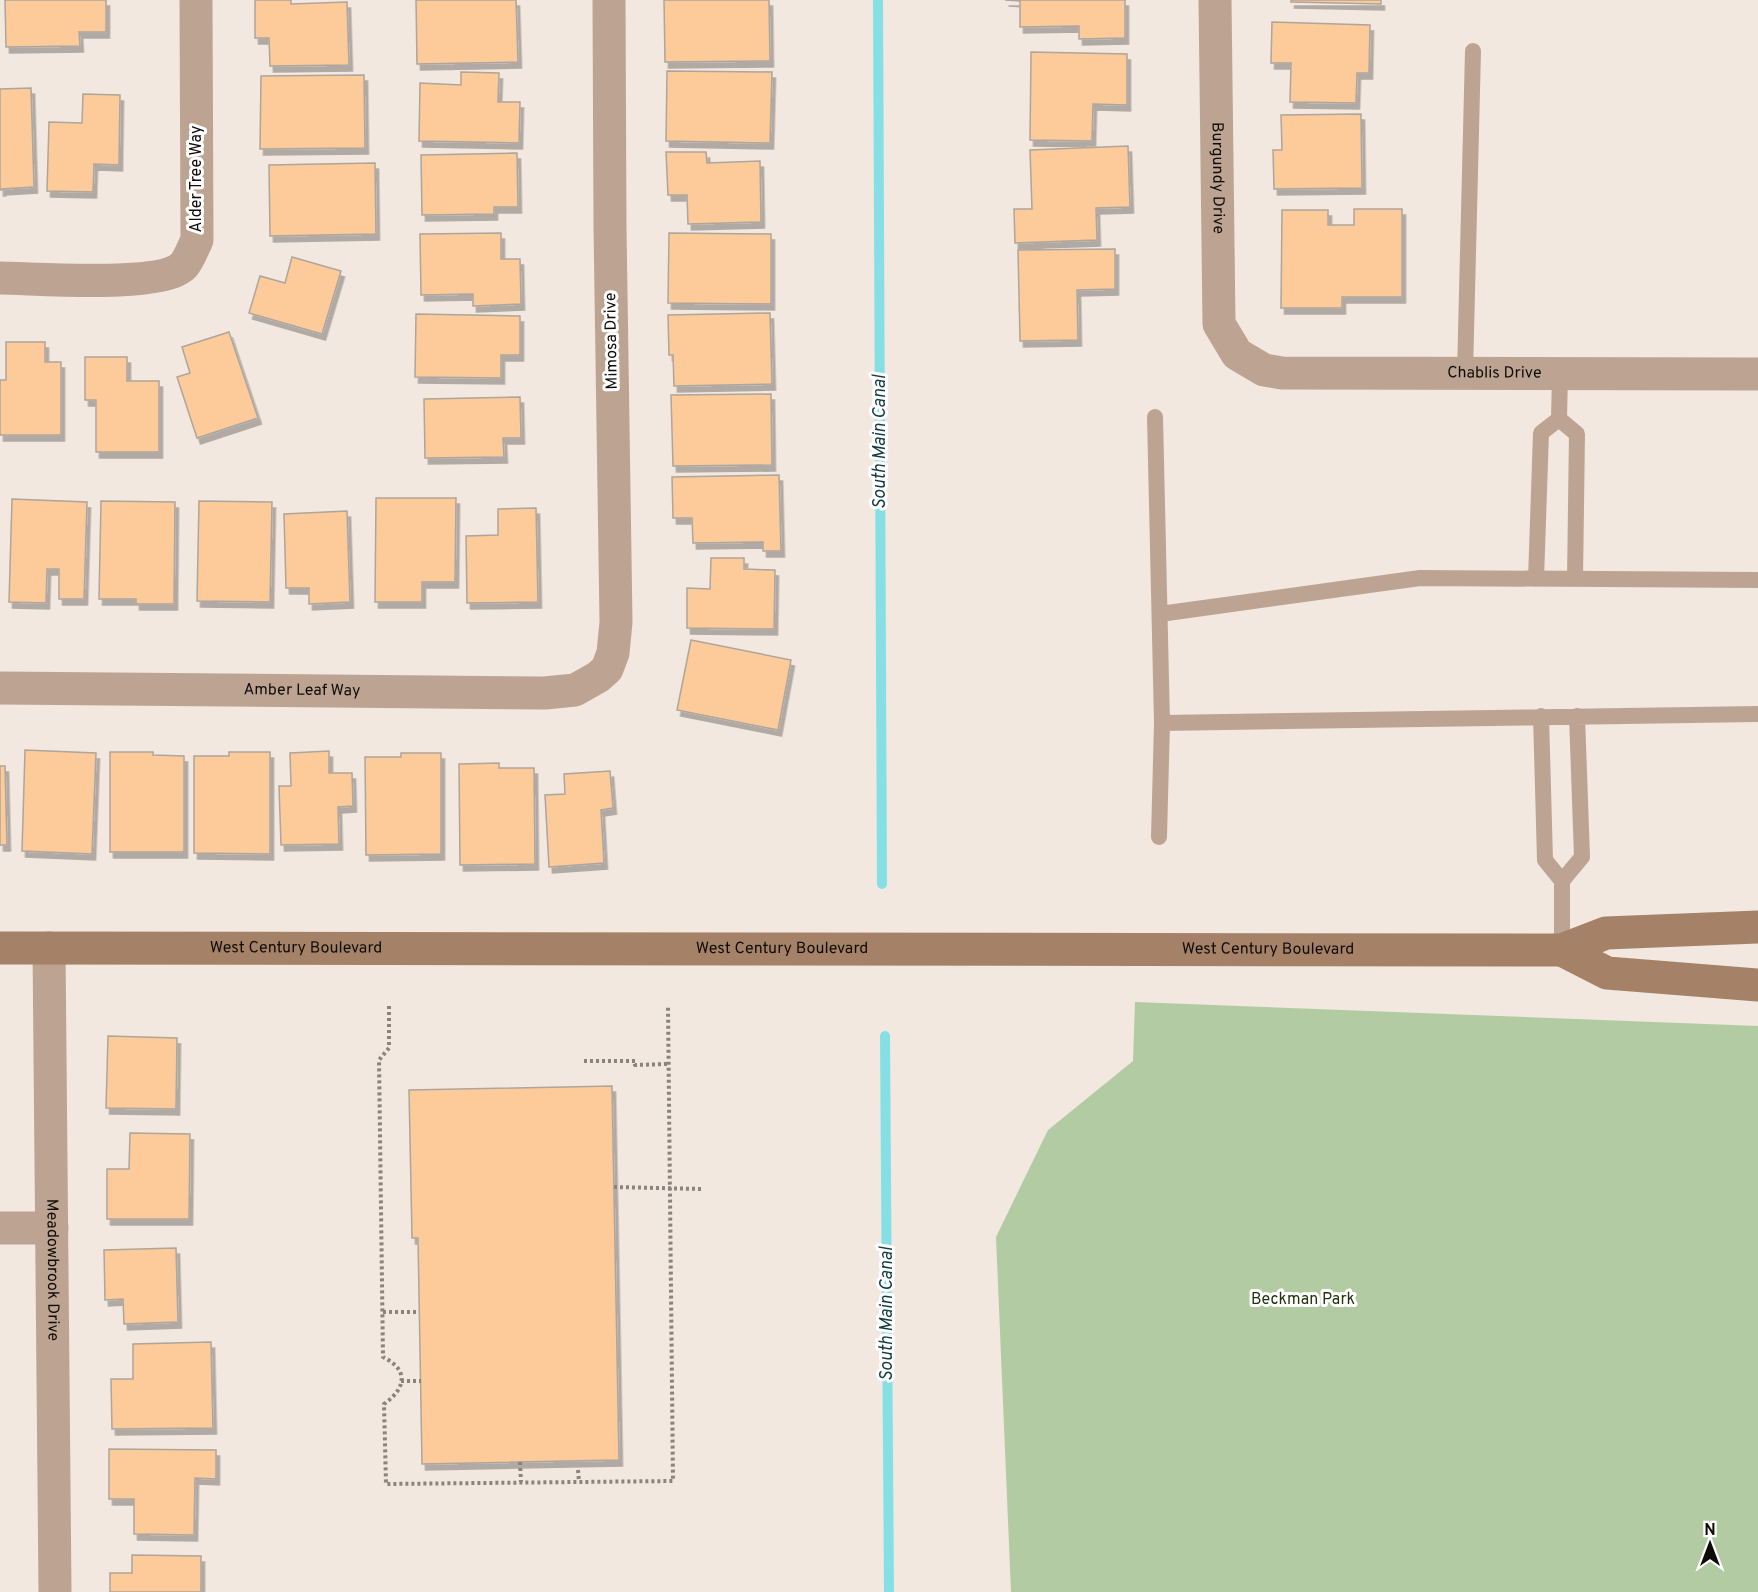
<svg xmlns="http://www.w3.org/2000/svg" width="1758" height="1592" font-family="Overpass,sans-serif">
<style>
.green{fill:#b3cba2}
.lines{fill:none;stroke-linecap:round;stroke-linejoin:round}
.stream{stroke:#87dfe6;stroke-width:10}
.building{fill:#fccb99;stroke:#aea59c;stroke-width:1.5;filter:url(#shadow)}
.path{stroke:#8a847d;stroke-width:4;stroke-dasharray:3 3;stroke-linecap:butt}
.lane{stroke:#bda492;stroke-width:16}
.street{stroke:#bda492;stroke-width:33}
.secondary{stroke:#a58267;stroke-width:33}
.labels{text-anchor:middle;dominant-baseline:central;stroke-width:6;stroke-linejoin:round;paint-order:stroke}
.street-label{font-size:16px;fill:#0e0b08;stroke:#fff}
.park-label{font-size:16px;fill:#20340b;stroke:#fff}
.water-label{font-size:18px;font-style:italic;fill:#123c40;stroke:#fff}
</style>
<defs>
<filter id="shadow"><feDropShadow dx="3.5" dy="6" stdDeviation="0" flood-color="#0004"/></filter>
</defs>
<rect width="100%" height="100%" fill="#f2e8df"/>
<path class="green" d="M1135 1002 1758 1026V1592H1011L996 1237 1048 1130 1133 1061Z"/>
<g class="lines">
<path class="stream" d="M878 0 882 884
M885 1036 889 1592"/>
</g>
<path class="building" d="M5 0H106V32H79L80 46 6 47Z
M255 0H291V4L347 2 349 65 270 66 269 38H255Z
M416 0H516L518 62 417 64Z
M664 0H769L770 61 665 62Z
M1005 0H1125V38L1079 39V26L1020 27V1Z
M1291 0H1381V4L1291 2Z
M1272 22 1370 25 1369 73H1357L1356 103 1290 102 1291 63H1271Z
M1031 52 1127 54V105L1093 104 1092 141 1030 140Z
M667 71 772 72 770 143 666 141Z
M461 72 499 73 498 102H520L519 143 419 141 420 83 461 85Z
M364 75 365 148 260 149 261 76Z
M31 88 34 187 2 189V190H0V89Z
M83 94 120 95 119 165 94 164 93 192 47 191 49 122 82 123Z
M1361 114 1362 188 1274 189 1273 150H1282L1281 115Z
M1128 146 1130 207 1096 208 1097 240 1015 243 1014 209H1032L1030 150Z
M666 152H706L707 163 760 161 761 222 688 224 687 195H668Z
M517 153 518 207H494V214L422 215 421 155Z
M375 163 376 234 270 236 269 165Z
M1354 209H1402V297H1342V308H1281L1282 210H1328V225H1354Z
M501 233V259H520L521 304 473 306V294L421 295 420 234Z
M669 233 771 234V304L668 303Z
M1115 249V289L1077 290 1078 340 1020 341 1018 250Z
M292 257 341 271 322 334 249 313 260 276 285 283Z
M770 313 772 384 674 386 673 355H669L668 315Z
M416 314 520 316V355H501V378L415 377Z
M229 332 258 418 197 438 177 377 190 373 182 347Z
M6 342H45V362H61V435H0V380H6Z
M85 357H127V381H159V452H96V400H85Z
M771 394 772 465 673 466 671 395Z
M520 397 521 438H503L504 457 425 458 424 399Z
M779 475 781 551H763V542L693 543 692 518H673L672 477Z
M376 498H456L455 582H422V602H375Z
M12 499 87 502 84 599H59V569H47L46 603 9 602Z
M101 501 175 502 174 604H136V599H99Z
M199 501 272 502 270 602 197 601Z
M536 508 538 602 467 603 466 536 498 535V509Z
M347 511 350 602 309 604V588H286L284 514Z
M711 558H744V569L775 570 774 629 687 628V588L710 589Z
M691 640 791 660 778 730 677 710Z
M25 750 96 753 92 854 22 851Z
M329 751V773H352L353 806 338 807 339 844 281 845 279 786H291L290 753Z
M110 752H153V755L184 756V852H110Z
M229 752H270V854L194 853V756H229Z
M401 753H441V854L366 855 365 757H401Z
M499 763V768H534L535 864 460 865 459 764Z
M0 766H5L7 845H0Z
M610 771 613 808 601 810 604 863 549 867 545 795 565 794 564 774Z
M108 1036 177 1038 176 1109 106 1108Z
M612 1086 619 1460 422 1464 418 1238H412L409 1090Z
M130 1133 190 1134 189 1219H107V1169H129Z
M176 1248 178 1322 124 1324 123 1299 105 1300 104 1250Z
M211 1342 213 1428 112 1429 111 1379H133V1344Z
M109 1449 216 1450V1479L195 1478 194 1535 134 1534V1499H109Z
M132 1555 201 1556V1592H110V1573H132Z"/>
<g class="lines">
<path class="path" d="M389 1006V1048L379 1060 383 1357C387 1359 392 1362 396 1366 409 1380 397 1395 384 1404L386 1484 673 1481 668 1006
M584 1061H635V1065L668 1064
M614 1187 701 1189
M383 1312H419
M401 1381H421
M520 1462 521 1482
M578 1470 579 1482"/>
<path class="lane" d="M1465 373 1473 51
M1560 373 1559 419 1577 434 1575 579
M1155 417 1162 723 1159 837
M1536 579 1541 433 1559 419
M1160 614 1420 578 1758 580
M1541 716 1545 860 1562 881
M1162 723 1758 714
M1562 950V881L1582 857 1577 716"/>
<g class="street">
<path id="s1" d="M1215 0 1219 324 1237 354 1264 370 1282 373 1758 374"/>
<path d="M0 278C35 278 162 289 184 265 189 259 193 248 197 240L196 0"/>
<path id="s2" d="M0 688 545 693 575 690 598 677 607 669 613 653 616 622 610 227 609 0"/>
<path id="s3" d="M49 948 55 1592"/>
<path d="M0 1228H52"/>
</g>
<g class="secondary">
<path id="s4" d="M0 948 1562 950 1606 933 1758 927"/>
<path d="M1562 950 1607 973 1758 985"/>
</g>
</g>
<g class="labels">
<g class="street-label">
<text transform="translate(197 179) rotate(-90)">Alder Tree Way</text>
<text stroke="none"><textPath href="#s1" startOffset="178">Burgundy Drive</textPath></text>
<text transform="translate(612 341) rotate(-91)">Mimosa Drive</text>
<text stroke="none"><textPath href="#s1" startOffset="621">Chablis Drive</textPath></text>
<text stroke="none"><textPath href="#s2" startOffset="302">Amber Leaf Way</textPath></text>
<text stroke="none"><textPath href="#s4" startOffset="296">West Century Boulevard</textPath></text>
<text stroke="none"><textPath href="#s4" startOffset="782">West Century Boulevard</textPath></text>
<text stroke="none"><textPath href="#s4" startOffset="1268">West Century Boulevard</textPath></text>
<text stroke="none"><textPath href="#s3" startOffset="322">Meadowbrook Drive</textPath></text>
</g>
<g class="park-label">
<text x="1303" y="1300">Beckman Park</text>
</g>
<g class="water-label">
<text transform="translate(880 442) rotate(-90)">South Main Canal</text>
<text transform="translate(887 1314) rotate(-90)">South Main Canal</text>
</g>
</g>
<g transform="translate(1710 1544)" stroke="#ffffff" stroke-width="4.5" paint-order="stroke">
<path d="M0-4.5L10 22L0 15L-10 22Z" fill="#0e0b08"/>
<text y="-9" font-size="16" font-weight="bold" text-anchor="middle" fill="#0e0b08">N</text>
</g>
</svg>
